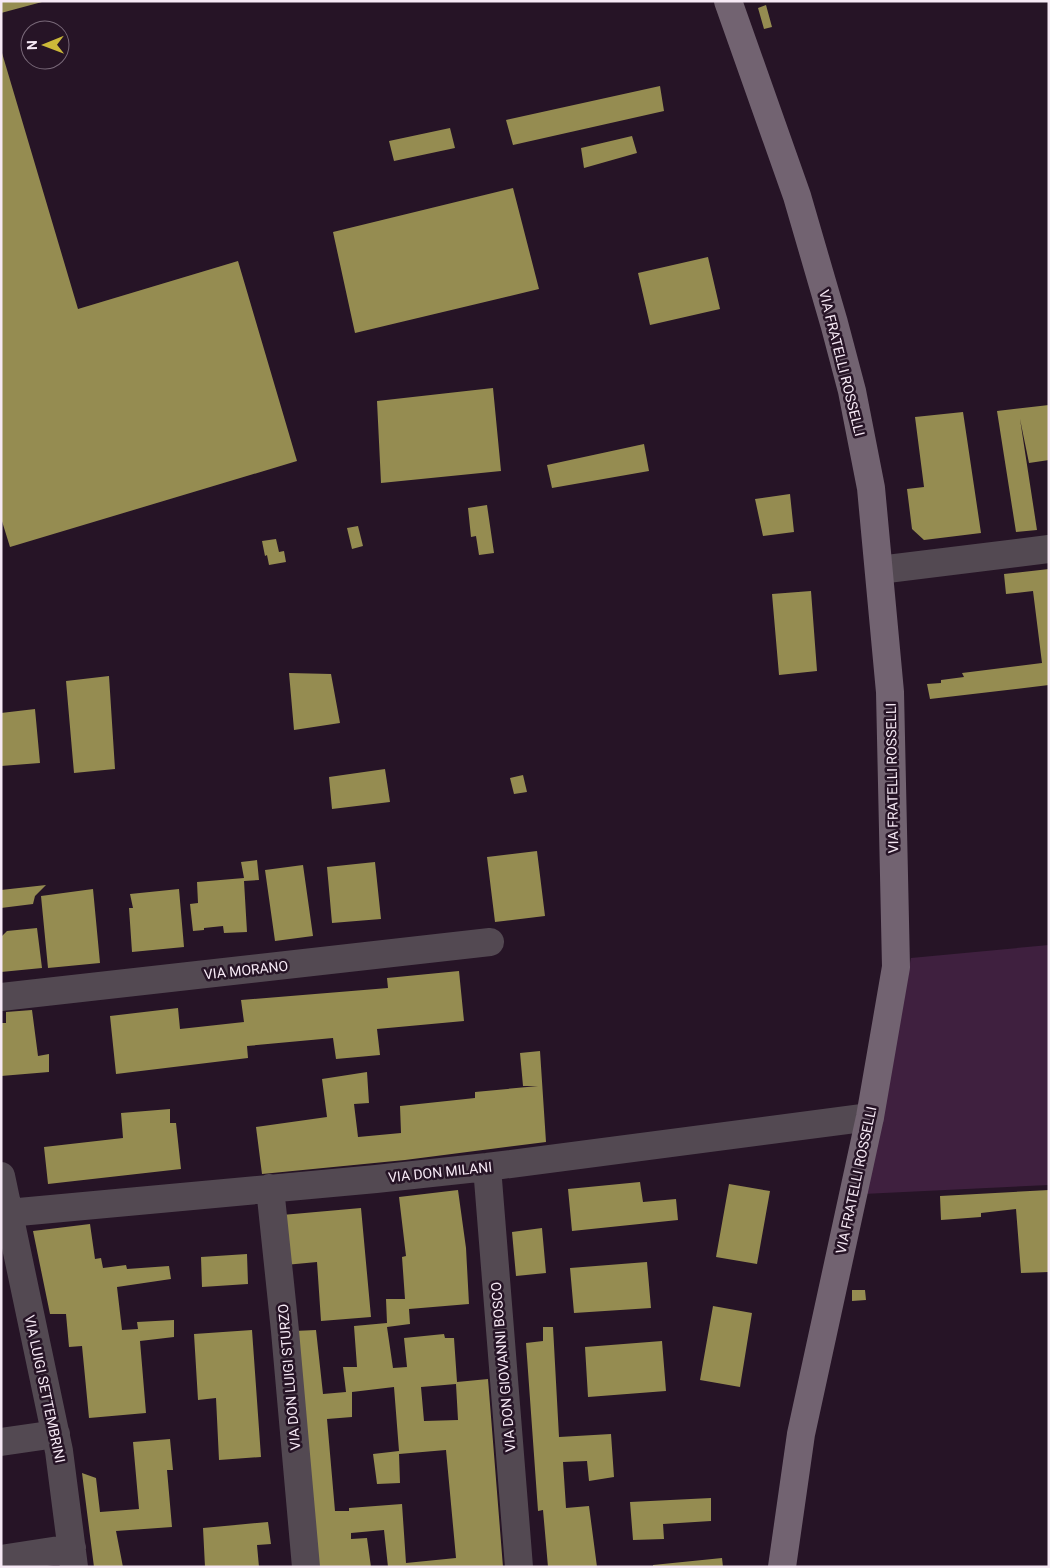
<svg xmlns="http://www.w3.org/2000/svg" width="1050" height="1568" font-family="Roboto,sans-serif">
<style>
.green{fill:#3f203f}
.building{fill:#958c51;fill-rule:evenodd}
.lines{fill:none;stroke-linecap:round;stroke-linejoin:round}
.minor{stroke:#534952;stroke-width:28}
.secondary{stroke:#726371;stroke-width:28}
.labels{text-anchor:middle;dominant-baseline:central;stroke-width:5;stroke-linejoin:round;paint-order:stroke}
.street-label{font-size:14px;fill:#f6e9f5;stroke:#261426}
</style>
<rect width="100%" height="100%" fill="#261426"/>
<path class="green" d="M1049 945V1185L863 1194 911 958Z"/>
<path class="building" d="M1 1H42V2L1 13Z
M766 5 772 27 764 29 758 8Z
M2 53 78 309 238 261 297 461 10 547 1 518Z
M660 86 664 111 513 145 506 120Z
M450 128 455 148 394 161 389 141Z
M632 136 637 153 584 168 581 148Z
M513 188 539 289 355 333 333 232Z
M708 257 720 309 650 325 638 273Z
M493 388 501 471 381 483 377 401Z
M1049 405V460L1029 463 1020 419 1037 530 1016 532 997 411Z
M963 412 981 533 924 540 912 529 907 489 924 487 915 417Z
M644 444 649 471 552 488 547 465Z
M790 494 794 532 763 536 755 499Z
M487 505 494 553 479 555 476 536 471 537 468 508Z
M358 526 363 546 352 549 347 528Z
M276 539 279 552 284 551 286 562 269 565 267 555 265 556 262 541Z
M1049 569V685L930 699 927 684 941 683V680L964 677 962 673 1042 663 1033 591 1006 594 1004 574Z
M811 591 817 671 779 675 772 594Z
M289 673 331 674 340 723 294 730Z
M109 676 115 769 74 773 66 681Z
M35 709 40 763 1 766V713Z
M385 769 390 802 332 809 329 777Z
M523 775 527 792 514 794 510 778Z
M537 851 545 916 495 922 487 857Z
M257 860 259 880 244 881 247 932 224 933 223 926 204 928V930L193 931 190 904 198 903 197 882 244 878 241 862Z
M375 862 381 919 332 923 327 867Z
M303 865 313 936 275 941 265 870Z
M46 885 35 896 33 904 1 908V890Z
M93 889 100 963 48 968 41 896Z
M179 889 184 947 132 952 129 908H133L130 894Z
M37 928 42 968 1 972V937L7 931Z
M459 971 464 1021 377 1029 380 1055 336 1059 333 1038 247 1046 248 1058 116 1074 110 1016 178 1008 180 1029 244 1022 241 1000 388 988 387 978Z
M32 1010 38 1056 49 1054V1072L1 1076V1023H6V1012Z
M540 1051 546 1142 405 1160 262 1174 256 1127 327 1117 322 1079 367 1072 369 1103 354 1104 358 1137 401 1133 400 1106 475 1098V1092L538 1086H523L520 1053Z
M170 1109V1123H176L181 1169 48 1184 44 1147 123 1138 121 1113Z
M640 1182 643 1202 676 1199 678 1220 572 1231 568 1189Z
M729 1184 770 1191 757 1264 716 1257Z
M458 1190 466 1248 469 1304 409 1309 410 1324 387 1327 393 1368 407 1367 404 1338 444 1334 445 1338H454L457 1382 488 1379 503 1567H388L384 1530 351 1533V1539L367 1538 371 1567H309L294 1331 316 1330 323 1394 346 1392 343 1367H357L354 1326 387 1323 386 1299H405L402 1257 406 1256 399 1197ZM456 1384 458 1420 424 1421 421 1387ZM394 1387 399 1451 373 1454 377 1484 400 1483 399 1454 446 1450 456 1558 406 1563 402 1504 349 1508V1511H335L327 1419 352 1417V1392Z
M1049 1190V1272L1021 1273 1016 1209 981 1213V1217L941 1220 940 1196Z
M361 1208 371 1317 321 1321 317 1262 285 1265 282 1215Z
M90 1224 95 1259 101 1258 103 1268 126 1265 127 1269 169 1266 171 1279 117 1287 122 1330 138 1329 137 1322 174 1320V1337L140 1341 146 1413 89 1418 82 1346 69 1347 66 1314H50L33 1231Z
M542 1228 546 1273 516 1276 512 1232Z
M247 1254 248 1284 202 1287 201 1257Z
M647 1262 651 1308 574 1313 570 1268Z
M852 1290H865L866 1300 852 1301Z
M713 1306 752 1313 740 1387 700 1380Z
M543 1327H553L559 1437 611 1434 614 1477 589 1481 587 1461 563 1462 566 1508 589 1506 597 1567H548L543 1510 538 1511 526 1343 543 1341Z
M252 1330 261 1457 219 1460 216 1398 198 1400 194 1334Z
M662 1341 666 1391 588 1397 585 1347Z
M170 1439 173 1470H167L172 1527 116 1531 123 1567H94L82 1473 96 1478 100 1512 139 1509 133 1442Z
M711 1498V1521L663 1524 664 1539 633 1540 630 1502Z
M268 1522 271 1544 257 1545 259 1567H205L203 1528Z
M722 1558 723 1567H653V1565Z"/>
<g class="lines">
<path class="minor" d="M879 570 1049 549
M1 997 490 942
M487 1167 519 1567
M1 1176 59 1451 74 1567
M270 1188 285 1331 306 1567
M8 1213 376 1179 487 1167 870 1117
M1 1442 56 1434
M1 1559 72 1548"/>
<path class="secondary" d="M728 1 797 196 834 323 852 391 871 488 890 692 896 967 870 1117 801 1434 782 1567"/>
</g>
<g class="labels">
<g class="street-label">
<text transform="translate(842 363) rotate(76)">VIA FRATELLI ROSSELLI</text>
<text transform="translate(892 778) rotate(-91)">VIA FRATELLI ROSSELLI</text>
<text transform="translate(246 970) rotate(-6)">VIA MORANO</text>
<text transform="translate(440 1172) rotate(-6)">VIA DON MILANI</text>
<text transform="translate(856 1180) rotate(-78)">VIA FRATELLI ROSSELLI</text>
<text transform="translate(503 1367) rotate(-95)">VIA DON GIOVANNI BOSCO</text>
<text transform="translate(289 1377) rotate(-95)">VIA DON LUIGI STURZO</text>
<text transform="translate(45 1389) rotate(78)">VIA LUIGI SETTEMBRINI</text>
</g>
</g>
<rect width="1050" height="1568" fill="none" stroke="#f6e9f5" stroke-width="5"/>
<g transform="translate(45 45) rotate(269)"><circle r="24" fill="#261426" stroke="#796979"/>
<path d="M0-4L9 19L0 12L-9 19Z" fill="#ccb939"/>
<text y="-8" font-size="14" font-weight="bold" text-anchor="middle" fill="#f6e9f5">N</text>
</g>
</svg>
